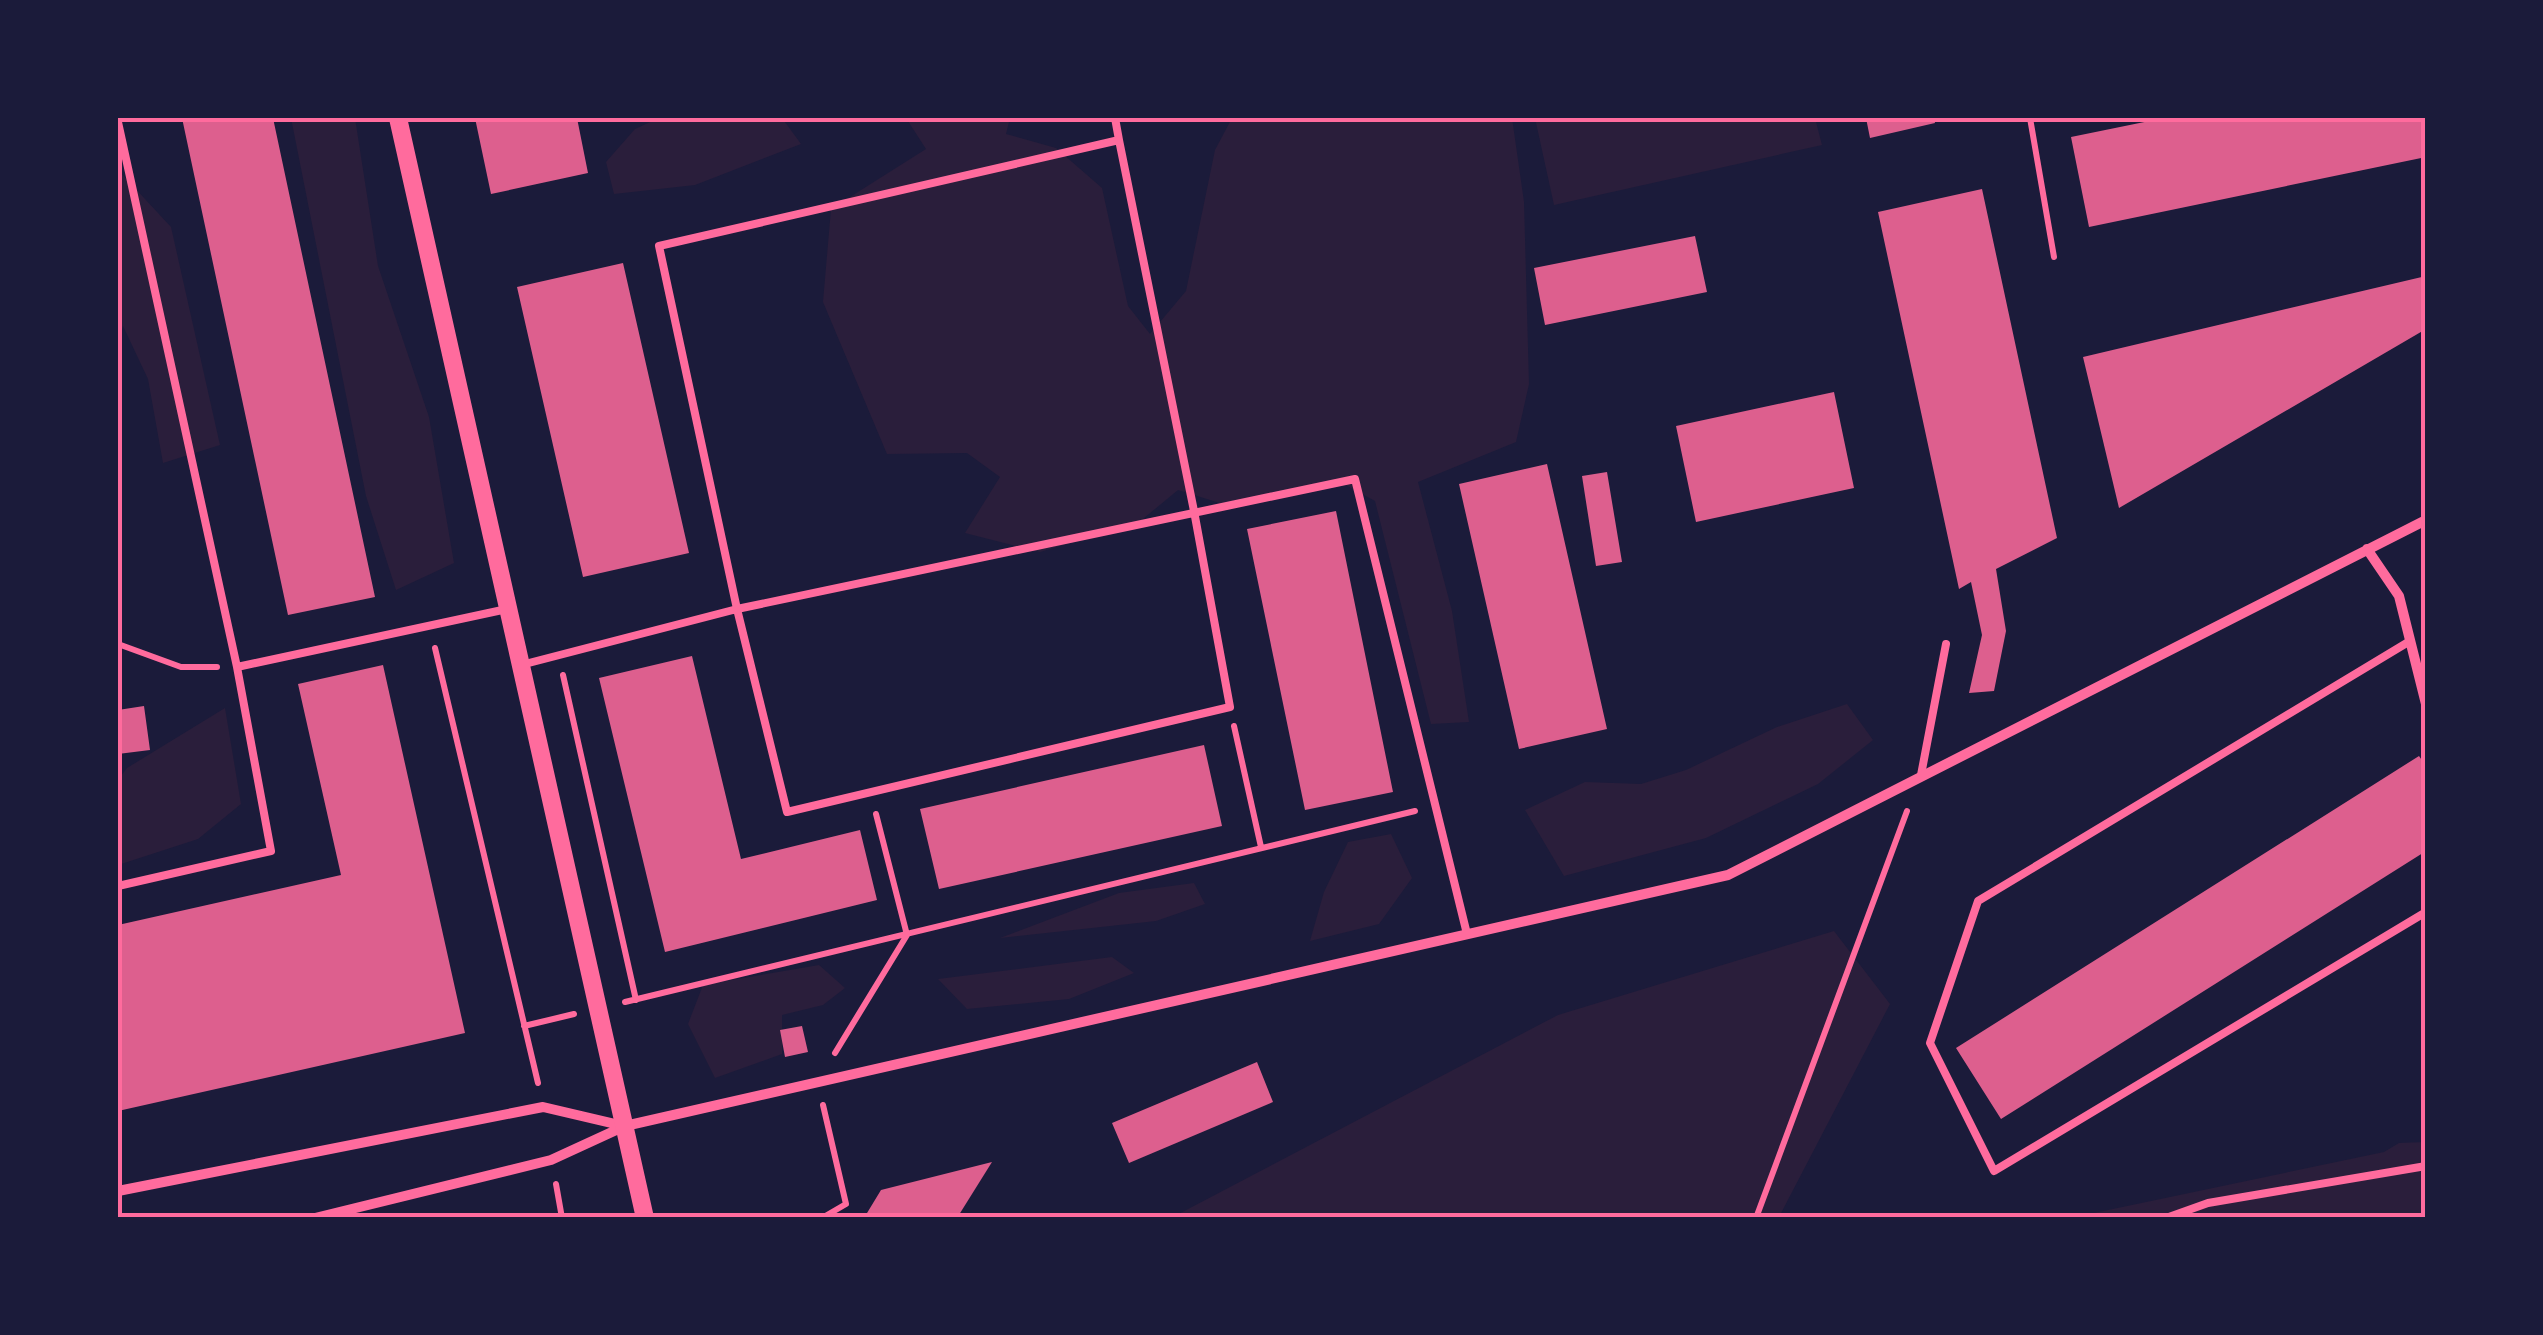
<svg xmlns="http://www.w3.org/2000/svg" width="2543" height="1335" font-family="Raleway,sans-serif">
<style>
.green{fill:#2a1e3b}
.building{fill:#dd5f8e}
.lines{fill:none;stroke-linecap:round;stroke-linejoin:round}
.path{stroke:#ff6b9d;stroke-width:6}
.service{stroke:#ff6b9d;stroke-width:8}
.minor{stroke:#ff6b9d;stroke-width:10}
.tertiary{stroke:#ff6b9d;stroke-width:18}
.neatline{fill:none;stroke:#ff6b9d;stroke-width:4}
</style>
<rect width="100%" height="100%" fill="#1b1b3a"/>
<path class="green" d="M291 118H355L378 266 429 417 454 563 396 590 366 496Z
M659 118H782L801 144 695 185 614 194 606 162 635 129Z
M906 118H1010L1006 134 1056 148 1102 188 1128 306 1150 334 1186 291 1215 150 1232 118H1512L1524 202 1529 384 1516 442 1418 482 1452 611 1469 722 1431 724 1375 501 1340 482 1223 504 1178 490 1138 523 1040 552 965 533 1000 477 967 453 887 454 823 302 831 209 926 149Z
M1535 118H1815L1822 145 1554 205Z
M118 170 171 227 220 445 163 463 148 379 123 326 118 346Z
M1847 704 1873 740 1818 784 1706 838 1564 876 1525 810 1585 782 1641 784 1686 770 1777 727Z
M225 708 241 804 198 839 118 865V780L127 768Z
M1391 834 1412 878 1379 924 1310 941 1324 892 1348 842Z
M1194 883 1205 904 1156 921 1000 938 1119 893Z
M1834 931 1890 1004 1779 1217 1171 1218 1558 1015Z
M1112 957 1134 973 1069 999 967 1009 938 979Z
M819 965 845 988 823 1005 782 1015V1054L715 1078 688 1024 703 985Z
M2425 1142V1217L2070 1218 2384 1152 2399 1143Z"/>
<path class="building" d="M182 118H273L375 597 288 615Z
M475 118H577L588 173 491 194Z
M1866 118H1934L1935 123 1870 138Z
M2164 118H2426V157L2089 227 2071 137Z
M1982 189 2057 538 1996 569 2006 631 1994 691 1969 693 1982 635 1971 582 1959 589 1878 212Z
M1695 236 1707 292 1545 325 1534 268Z
M623 263 689 553 583 577 517 287Z
M2426 276V329L2119 508 2083 357Z
M1834 392 1854 488 1696 522 1676 426Z
M1547 464 1607 729 1519 749 1459 484Z
M1607 472 1622 562 1596 566 1582 476Z
M1336 511 1393 792 1305 810 1247 529Z
M692 656 741 859 860 830 877 900 665 952 599 678Z
M383 665 465 1033 118 1111V925L341 875 298 684Z
M144 706 150 750 118 754V710Z
M1204 745 1222 826 939 889 920 809Z
M2419 756 2426 766V851L2001 1119 1956 1048Z
M802 1026 808 1052 785 1057 780 1030Z
M1257 1062 1273 1102 1129 1163 1112 1123Z
M992 1162 957 1218H864L881 1190Z"/>
<g class="lines">
<path class="path" d="M2030 118 2054 257
M118 644 181 667H217
M435 648 538 1083
M563 675 636 1000
M1234 726 1261 847
M625 1002 1415 811
M524 1026 574 1014
M835 1053 907 935 876 814
M556 1184 562 1218
M822 1218 846 1204 823 1105
M1756 1218 1907 811"/>
<path class="service" d="M1115 118 1119 140 659 246 737 609 787 812 1230 707 1194 511 1119 140
M118 122 237 667
M2410 641 1978 901 1930 1043 1994 1171 2426 912
M521 665 737 609 1355 479 1467 934
M1921 775 1946 644
M118 886 271 851 237 667 507 609
M2166 1218 2208 1203 2426 1166"/>
<path class="minor" d="M2367 549 2399 596 2426 704
M118 1191 543 1107 624 1126
M315 1218 551 1160 625 1126 1728 875 2426 520"/>
<path class="tertiary" d="M398 118 645 1218"/>
</g>
<rect width="2543" height="1335" fill="none" stroke="#1b1b3a" stroke-width="240"/>
<rect x="120" y="120" width="2303" height="1095" class="neatline"/>
</svg>
